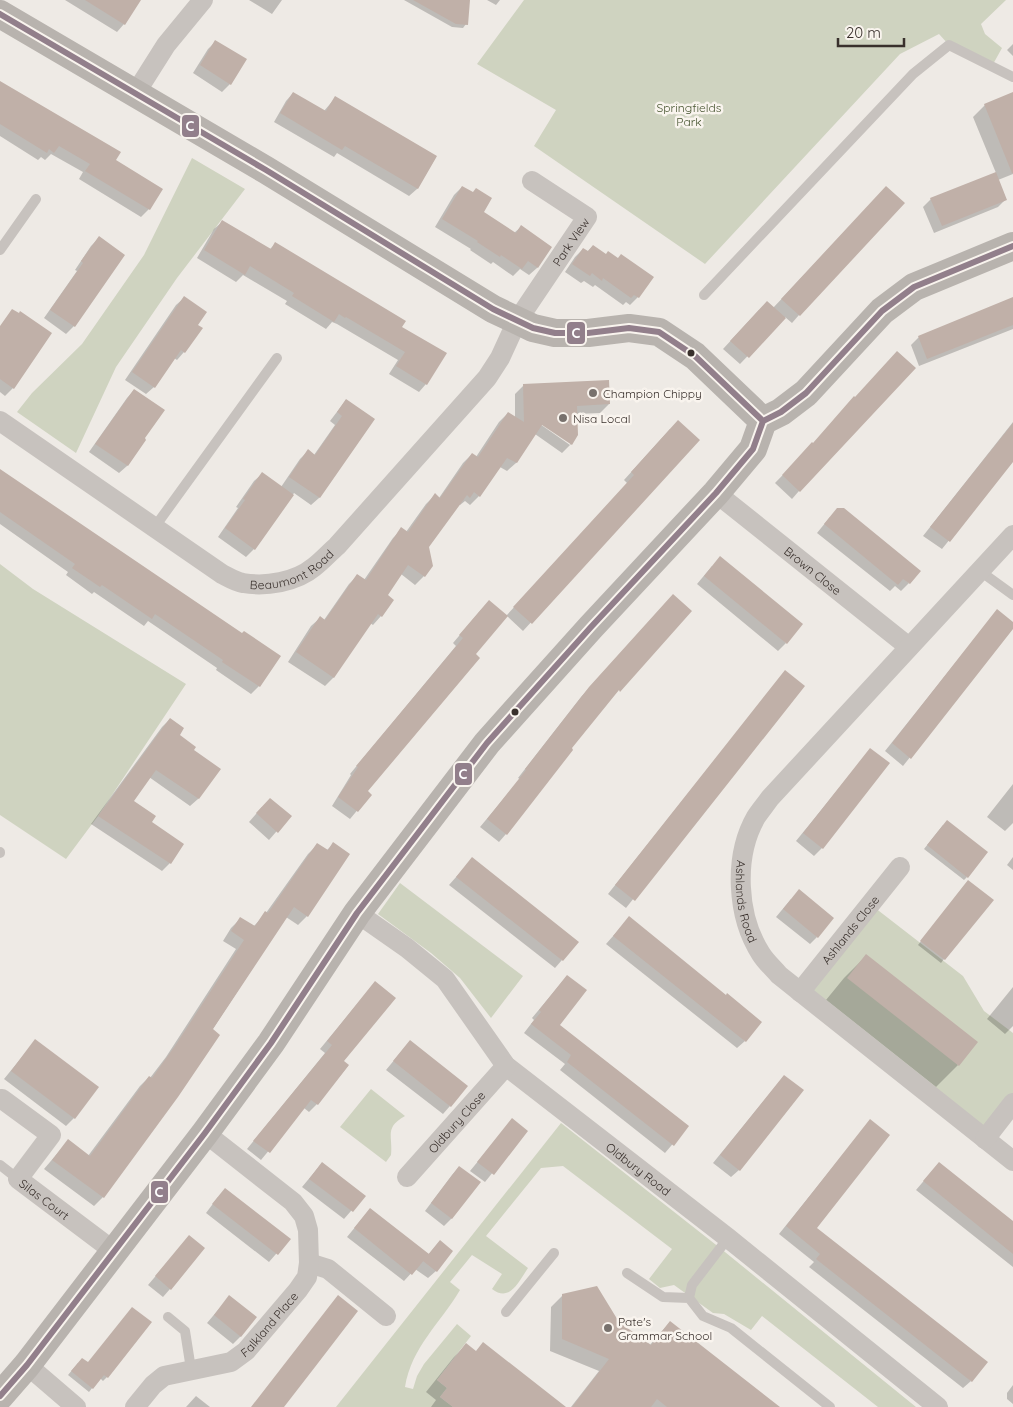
<svg xmlns="http://www.w3.org/2000/svg" width="1013" height="1407" font-family="Quicksand,sans-serif">
<style>
.green{fill:#cfd3c0}
.shadow{fill:#0003;fill-rule:evenodd}
.building{fill:#c0b0a8}
.lines{fill:none;stroke-linecap:round;stroke-linejoin:round}
.lane{stroke:#c7c2be;stroke-width:10}
.street{stroke:#c7c2be;stroke-width:20}
.secondary{stroke:#b8b3ae;stroke-width:28}
.bus-1-casing{stroke:#f9f4ee;stroke-width:10}
.bus-1{stroke:#927f8b;stroke-width:6}
.bus-dot{fill:#39302c;stroke:#f9f4ee;stroke-width:2}
.poi-dot{fill:#78716d;stroke:#f9f4ee;stroke-width:2}
.labels{text-anchor:middle;dominant-baseline:central;stroke-width:5;stroke-linejoin:round;paint-order:stroke}
.park-label{font-size:12px;fill:#475531;stroke:#f9f4ee}
.street-label{font-size:12px;fill:#39302c;stroke:#f9f4ee}
.poi-label{font-size:12px;fill:#39302c;stroke:#f9f4ee;text-anchor:start}
.line-badge{stroke:#f9f4ee;stroke-width:2}
.badge-label{font-size:14px;text-anchor:middle;font-weight:bold;fill:#fff}
</style>
<rect width="100%" height="100%" fill="#eeeae5"/>
<path class="green" d="M524 0H1006L981 24 985 34 1002 48 992 66 949 45 939 34 900 54 705 264 534 146 556 110 477 64Z
M192 158 245 189 177 278 116 367 76 453 17 412 32 393 82 344 144 255Z
M0 564 33 589 186 684 98 816 66 859 0 815Z
M400 883 523 976 491 1018 460 978 431 953 378 914Z
M870 904 963 976 984 1011 1013 1033V1103L985 1139 800 992Z
M371 1089 405 1116C384 1128 393 1135 391 1155L386 1162 340 1127Z
M561 1123 720 1248 916 1407H878L762 1316 751 1330 724 1314 713 1313 674 1285 660 1288 649 1279 672 1249 563 1166 541 1168 486 1236 528 1268C519 1281 510 1303 492 1289L502 1274 472 1255 450 1282 460 1290C440 1324 412 1346 405 1387L413 1389 417 1376 424 1364 457 1324 471 1336 437 1380 447 1388 440 1397 453 1407H336Z"/>
<path class="shadow" d="M65 0H139L124 24 117 32Z
M249 0H282L272 14Z
M404 0H465L466 24 463 28 452 27Z
M487 0H500L496 5Z
M215 42 230 84 222 92 193 73 208 49Z
M1013 44V56L1007 50Z
M0 82 114 161 161 189 149 209 141 217 79 179 83 172 51 154 45 160 41 157 38 160 0 136Z
M293 93 324 111 335 98 436 157 417 189 409 196 337 153 334 157 274 122 286 101Z
M1013 99V174L998 180 1006 199 998 207 934 233 923 207 931 199 996 173 973 117 985 105Z
M462 187 482 212 514 233 521 227 551 247 537 268 529 275 520 269 513 276 493 262 491 264 470 250 471 249 435 227 454 195Z
M879 195 799 315 792 323 785 317 740 364 723 349 759 310 773 308Z
M222 222 269 250 275 244 401 327 426 384 419 392 389 374 398 360 337 324 332 322 326 329 285 304 287 301 243 275 236 282 197 258 214 229Z
M99 238 123 255 74 326 66 334 44 318 77 271 75 270 91 246Z
M593 246 606 255 617 259 652 277 638 297 630 305 626 302 623 305 595 285 593 287 584 281 581 283 565 272 575 257 583 249 587 252Z
M184 298 197 326 184 352 177 360 174 358 154 387 146 394 125 380 176 305Z
M1013 299V329L919 366 911 345 919 337Z
M0 339 13 388 5 396 0 392Z
M524 385 609 404 600 413 576 414 571 444 562 453 535 434 516 463 507 471 500 467 479 496 470 505 465 501 460 505 459 504 428 547 424 576 415 585 401 574 386 596 381 616 373 625 370 623 333 678 325 686 288 662 311 626 320 618 324 620 349 584 358 575 364 580 393 538 402 529 406 532 426 504 435 495 439 498 463 463 472 454 476 457 499 422 508 413 515 418V394ZM538 420 570 442V445L537 422Z
M134 390 143 439 145 440 127 466 119 473 89 452 127 398Z
M346 400 374 419 319 498 311 505 294 493 254 549 246 557 218 537 238 508 236 507 254 481 262 474 281 487 300 459 308 451 314 455 335 425 330 421Z
M1013 422V461L942 549 923 536Z
M670 429 698 440 523 631 507 616 474 654 366 792 370 795 350 819 332 806 351 775 350 774 456 646 453 643 481 610 506 616 628 484 624 480Z
M813 444 799 491 792 499 775 483Z
M0 470 241 635 279 656 259 686 251 694 216 670 217 668 148 621 144 626 94 592 92 594 66 575 68 572 0 524Z
M830 517 909 583 901 591 895 586 890 591 817 533Z
M712 566 786 643 778 651 697 584Z
M665 604 690 611 611 698 570 749 506 834 499 842 480 827 520 779 518 778 581 697Z
M997 611 1013 624V628L903 766 885 751Z
M785 672 803 686 626 908 608 894Z
M170 719 178 735 192 750 219 769 198 799 190 806 149 777 132 802 150 823 183 844 170 863 162 871 91 824 162 727Z
M870 750 822 848 814 856 796 841Z
M1013 784V823L1005 831 987 817Z
M262 807 290 816 269 840 249 822Z
M943 825 967 877 964 880 924 849Z
M333 844 307 916 298 925 286 917 103 1197 94 1206 44 1169 68 1141 88 1156 140 1086 149 1077 150 1078 166 1057 236 949 223 941 231 928 240 919 253 927 266 913 308 854 317 845 326 851Z
M1013 857V870L1007 865Z
M472 859 562 960 555 968 449 885Z
M965 885 944 959 941 963 918 945Z
M791 899 817 937 810 944 776 917Z
M629 918 745 1041 737 1048 606 944Z
M866 956 958 1065 936 1087 826 1000 844 978Z
M567 976 559 1025 688 1126 665 1153 560 1070 565 1064 524 1033 534 1020 532 1018Z
M1013 987V1026L1005 1034 987 1019Z
M368 991 342 1061 348 1066 317 1104 309 1112 304 1108 261 1160 247 1149 325 1053 320 1049Z
M35 1041 74 1118 66 1126 4 1079Z
M410 1041 450 1106 443 1114 386 1070Z
M784 1076 739 1170 731 1177 713 1163Z
M512 1120 526 1131 485 1182 470 1171Z
M870 1121 815 1228 971 1381 963 1388 809 1267 814 1262 779 1234Z
M322 1163 364 1196 344 1219 302 1187Z
M939 1163 1013 1222V1267L916 1190Z
M459 1167 452 1218 444 1226 425 1211 452 1175Z
M218 1197 289 1239 269 1262 206 1213Z
M370 1209 428 1255 440 1241 436 1271 428 1278 415 1269 404 1281 347 1237Z
M189 1237 170 1289 163 1297 148 1285Z
M563 1295 618 1322 649 1346 670 1322 778 1407H571L599 1371 550 1351 551 1307Z
M229 1297 241 1336 233 1344 207 1323Z
M150 1323 107 1377 103 1381 100 1378 89 1392 68 1375 78 1363 87 1364Z
M466 1345 550 1407H431L436 1400 426 1392 454 1357Z
M1013 1385V1404L1007 1399V1393Z
M196 1396 210 1407H186Z"/>
<path class="building" d="M85 0H141L125 25Z
M413 0H470L468 25 456 24Z
M215 40 247 59 231 85 200 65Z
M0 81 121 152 116 160 163 189 150 210 85 171 90 164 59 146 54 153 49 149 47 153 0 124Z
M293 92 326 111 335 96 437 156 418 189 345 146 342 150 280 113Z
M1013 92V173H1012L984 104Z
M996 172 1007 200 942 226 930 198Z
M462 186 473 192 476 188 492 198 484 212 516 233 521 225 552 247 538 268 528 261 522 269 501 255 500 257 477 242 478 241 442 219Z
M886 186 905 203 800 316 781 299Z
M222 220 271 249 275 242 406 321 402 327 447 353 427 385 396 366 405 352 346 317 345 318 339 314 334 322 292 296 294 293 250 266 245 275 204 250Z
M99 236 125 255 75 327 50 310 83 263 81 261Z
M593 245 606 254 608 251 618 258 621 254 654 277 639 298 634 295 631 298 603 278 602 281 592 273 590 276 572 264 583 248 588 251Z
M184 296 207 312 198 325 203 328 185 353 181 350 155 388 132 372Z
M1013 297V325L927 359 918 336Z
M767 301 786 318 749 358 730 341Z
M12 309 19 313 20 311 52 333 14 389 0 379V326Z
M897 351 916 368 800 492 782 475 812 442 813 443 854 396 855 397Z
M609 380 610 404 577 406 578 435 572 445 542 425 517 463 507 458 480 497 474 492 470 498 467 495 429 547 433 566 425 577 408 565 388 595 394 600 382 617 378 614 334 678 296 652 320 616 325 620 357 574 366 580 401 527 408 532 435 493 440 498 472 453 478 457 508 412 524 422 523 384Z
M134 389 165 410 145 438 146 440 128 466 95 444Z
M346 399 375 419 320 498 289 477 308 449 315 455 342 416 337 412Z
M678 420 700 440 532 624 513 607 634 475 631 472Z
M1013 423V462L950 542 930 527Z
M0 469 242 633 244 631 281 656 260 687 222 662 223 660 155 614 152 619 102 585 100 587 72 568 75 564 0 512Z
M262 472 294 495 255 550 225 528 245 500 243 499Z
M837 508H844L921 571 910 584 903 579 898 585 824 524Z
M720 556 803 624 787 644 704 576Z
M673 594 692 611 620 692 619 690 572 748 573 750 507 835 487 819 526 770 525 769 589 687Z
M489 600 508 616 476 654 480 658 368 791 372 795 358 812 338 797 358 767 356 766 463 638 459 635Z
M997 609 1013 622V629L911 759 892 743Z
M785 670 805 686 635 901 615 885Z
M170 718 184 728 180 735 196 747 194 750 221 769 199 799 156 770 134 801 156 816 152 822 184 844 171 864 98 816Z
M870 748 890 763 823 849 803 833Z
M270 798 292 816 278 833 256 813Z
M947 820 988 852 968 878 927 845Z
M333 842 350 854 308 917 294 907 213 1029 220 1035 178 1097 104 1198 52 1160 68 1139 90 1156 149 1076 152 1078 175 1046 244 940 231 931 240 917 255 926 265 911 268 913 317 843 328 850Z
M472 857 579 942 563 961 456 877Z
M968 880 994 900 945 960 920 941Z
M799 889 834 918 818 938 783 909Z
M629 916 726 995 727 993 762 1022 746 1042 613 936Z
M866 954 978 1042 959 1066 847 978Z
M567 975 587 990 560 1025 689 1126 674 1146 567 1062 571 1055 531 1024 541 1012 539 1010Z
M375 981 396 998 344 1061 349 1065 318 1105 311 1100 270 1153 253 1141 332 1045 327 1041Z
M35 1039 99 1087 75 1119 11 1071Z
M410 1040 468 1086 451 1107 393 1061Z
M784 1075 804 1090 740 1171 720 1155Z
M512 1118 528 1131 494 1175 477 1162Z
M870 1119 890 1135 817 1228 988 1362 972 1382 816 1259 820 1254 786 1226Z
M322 1162 366 1196 353 1212 309 1179Z
M939 1162 1013 1221V1254L923 1181Z
M459 1166 481 1182 452 1219 431 1203Z
M225 1188 291 1239 278 1255 212 1204Z
M370 1208 429 1254 412 1275 354 1228Z
M189 1235 205 1248 171 1290 155 1276Z
M440 1240 453 1251 437 1272 423 1261Z
M597 1286 619 1322 651 1345 670 1321 780 1407H667L657 1399 651 1407H572L609 1359 562 1339V1294Z
M229 1295 257 1317 241 1337 214 1315Z
M338 1295 358 1311 315 1367 284 1407H251Z
M132 1307 152 1322 108 1378 104 1375 93 1389 71 1371 82 1358 88 1362Z
M483 1342 566 1407H453L440 1397 447 1388 437 1380 466 1343 476 1351Z"/>
<g class="lines">
<path class="lane" d="M0 250 36 199
M704 295 913 74 949 45 1013 77
M154 528 277 358
M980 571 1013 595
M0 852V853
M0 1165 18 1179
M728 1238 692 1285 689 1298 703 1316 731 1328 830 1407
M627 1273 663 1297 689 1298
M506 1312 554 1253
M168 1317 185 1331 191 1369"/>
<g class="street">
<path d="M135 94 166 45 203 0"/>
<path id="s1" d="M0 421 222 574C228 577 236 582 243 583 266 587 296 582 314 567 322 561 329 553 337 546L487 378 500 358 517 321 587 217 532 181"/>
<path id="s2" d="M716 493 909 647"/>
<path id="s3" d="M1013 535 770 798C765 805 760 811 756 817 733 857 737 917 761 954 766 962 773 968 779 975L1013 1161"/>
<path id="s4" d="M357 913 407 948 445 979 506 1066 728 1238 938 1407"/>
<path id="s5" d="M800 992 900 867"/>
<path id="s6" d="M2 1099 51 1135 18 1179 115 1252"/>
<path d="M985 1139 1013 1103"/>
<path id="s7" d="M407 1177 506 1066"/>
<path d="M309 1263 328 1269 386 1316"/>
<path d="M27 1365 76 1407"/>
<path id="s8" d="M135 1407 153 1385 164 1376 231 1362 246 1351 298 1290 307 1277 309 1263 308 1230 304 1216 293 1202 205 1133"/>
</g>
<path class="secondary" d="M0 14 266 170 493 309 533 328 555 333H588L629 328 659 332 695 356 763 421
M0 1396 27 1365 205 1133 271 1043 357 913 487 743 591 627 716 493 753 449 763 421 781 412 806 393 882 311 914 287 1013 246"/>
<g class="bus-1-casing">
<path id="bus-1" d="M0 14 266 170 493 309 533 328 555 333H588L629 328 659 332 695 356 763 421
M0 1396 27 1365 205 1133 271 1043 357 913 487 743 591 627 716 493 753 449 763 421 781 412 806 393 882 311 914 287 1013 246"/>
</g>
<use href="#bus-1" class="bus-1"/>
</g>
<g class="bus-dot">
<circle cx="691" cy="353" r="4.5"/>
<circle cx="515" cy="712" r="4.5"/>
</g>
<g class="poi-dot">
<circle cx="593" cy="393" r="5"/>
<circle cx="563" cy="418" r="5"/>
<circle cx="608" cy="1328" r="5"/>
</g>
<g class="labels">
<g class="park-label">
<text x="689" y="107">Springfields<tspan x="689" dy="14">Park</tspan></text>
</g>
<g class="street-label">
<text stroke="none"><textPath href="#s1" startOffset="784">Park View</textPath></text>
<text stroke="none"><textPath href="#s1" startOffset="345">Beaumont Road</textPath></text>
<text stroke="none"><textPath href="#s2" startOffset="124">Brown Close</textPath></text>
<text stroke="none"><textPath href="#s3" startOffset="469">Ashlands Road</textPath></text>
<text stroke="none"><textPath href="#s5" startOffset="80">Ashlands Close</textPath></text>
<text stroke="none"><textPath href="#s7" startOffset="74">Oldbury Close</textPath></text>
<text stroke="none"><textPath href="#s4" startOffset="384">Oldbury Road</textPath></text>
<text stroke="none"><textPath href="#s6" startOffset="149">Silas Court</textPath></text>
<text stroke="none"><textPath href="#s8" startOffset="165">Falkland Place</textPath></text>
</g>
<g class="poi-label">
<text x="603" y="393">Champion Chippy</text>
<text x="573" y="418">Nisa Local</text>
<text x="618" y="1321">Pate's<tspan x="618" dy="14">Grammar School</tspan></text>
</g>
</g>
<g class="line-badge">
<rect x="181" y="114" width="19" height="24" rx="5" fill="#927f8b"/>
<rect x="566" y="321" width="20" height="24" rx="5" fill="#927f8b"/>
<rect x="454" y="762" width="19" height="24" rx="5" fill="#927f8b"/>
<rect x="150" y="1180" width="19" height="24" rx="5" fill="#927f8b"/>
</g>
<g class="badge-label">
<text x="190" y="131">C</text>
<text x="576" y="338">C</text>
<text x="463" y="779">C</text>
<text x="159" y="1197">C</text>
</g>
<path d="M838 38v8h66v-8" fill="none" stroke="#39302c" stroke-width="2.5"/>
<text x="846" y="38" font-size="15" fill="#39302c" stroke="#f9f4ee" stroke-width="4" paint-order="stroke">20 m</text>
</svg>
